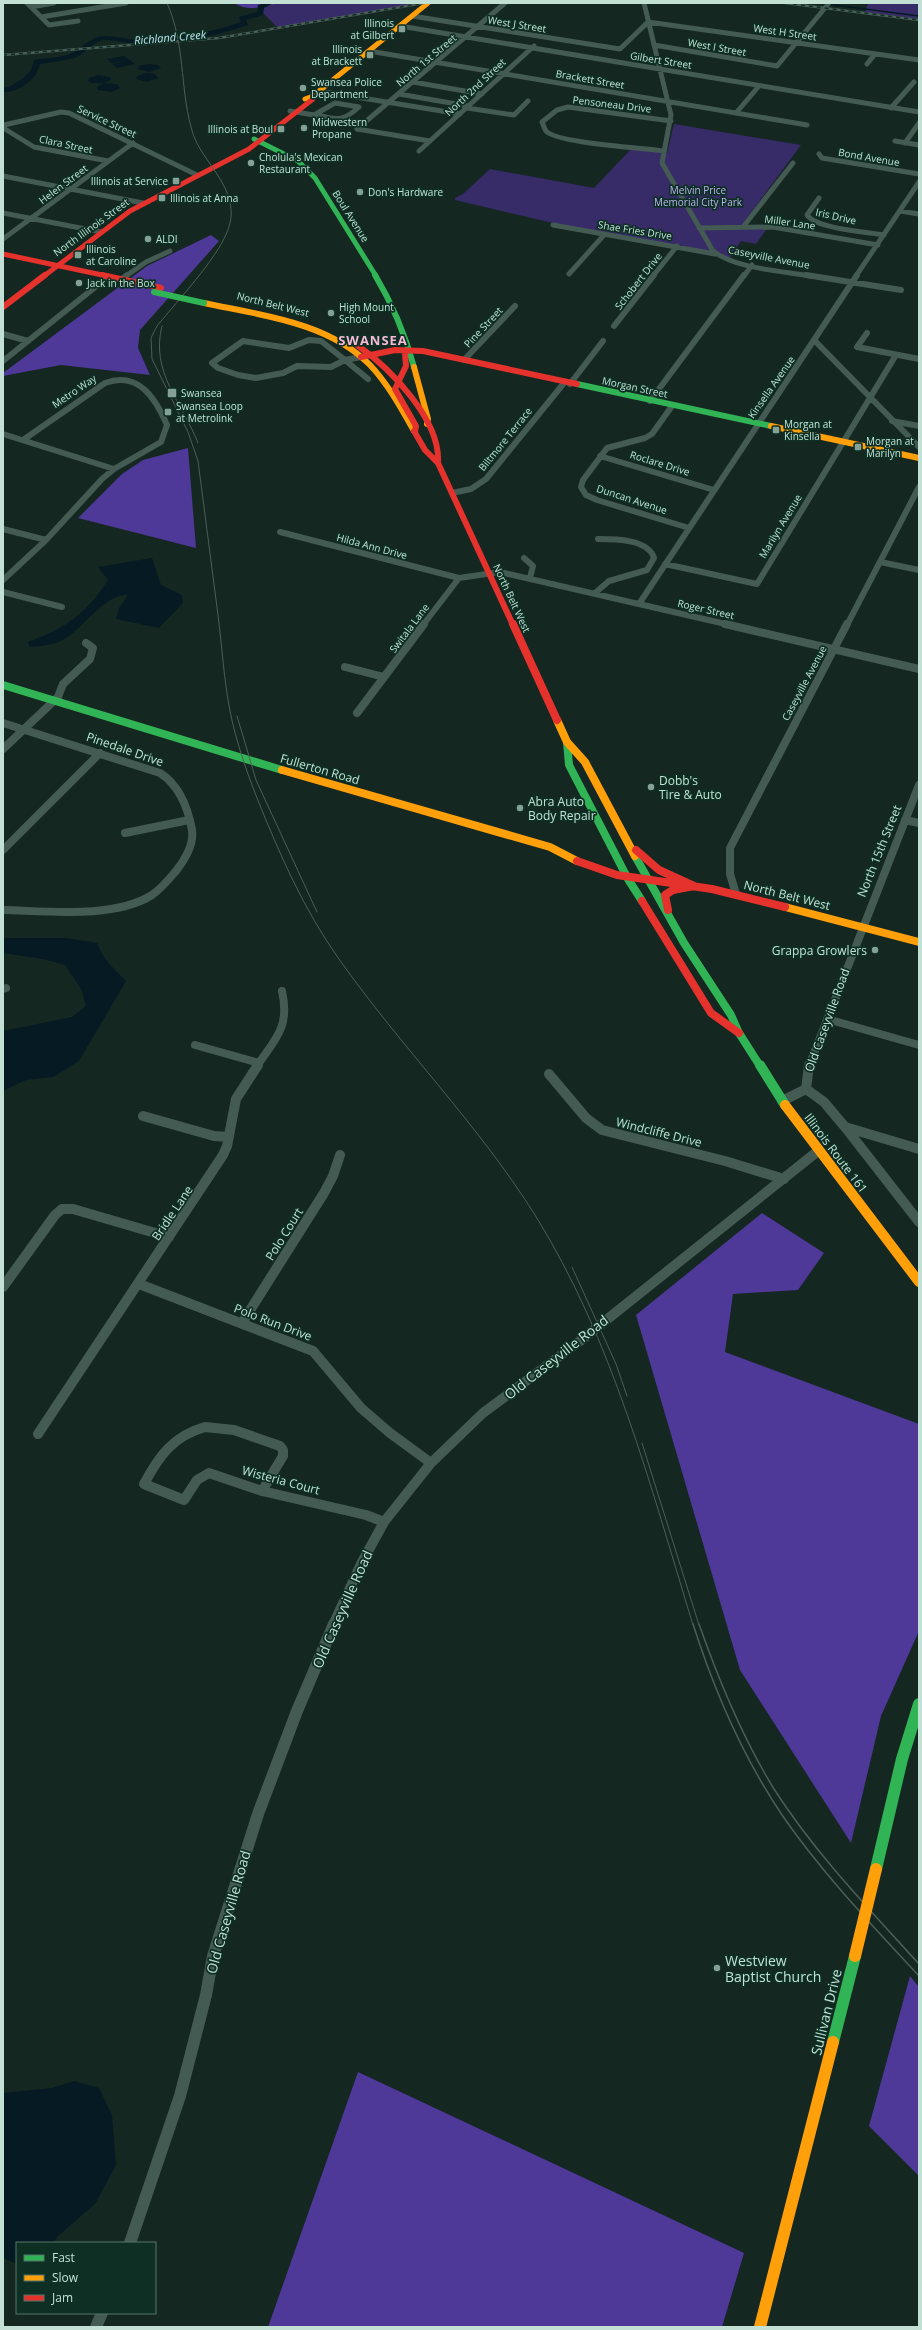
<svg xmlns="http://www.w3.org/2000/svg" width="922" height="2330" font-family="'Open Sans',sans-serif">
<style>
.green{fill:#372b68}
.forest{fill:#4e3898}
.water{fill:#061a23}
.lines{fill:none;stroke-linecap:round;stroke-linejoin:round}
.stream{stroke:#061a23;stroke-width:1.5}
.river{fill:#061a23;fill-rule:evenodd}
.street-far4{stroke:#445b53;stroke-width:5}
.street-far3{stroke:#445b53;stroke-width:6}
.street-far2{stroke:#445b53;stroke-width:8}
.street-far1{stroke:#445b53;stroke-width:10}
.street{stroke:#445b53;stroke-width:12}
.fast-far4{stroke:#30b455;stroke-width:5}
.fast-far3{stroke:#30b455;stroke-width:6}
.fast-far2{stroke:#30b455;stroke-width:8}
.fast-far1{stroke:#30b455;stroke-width:10}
.fast{stroke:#30b455;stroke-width:12}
.slow-far4{stroke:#ff9f0a;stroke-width:5}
.slow-far3{stroke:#ff9f0a;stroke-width:6}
.slow-far2{stroke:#ff9f0a;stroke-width:8}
.slow-far1{stroke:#ff9f0a;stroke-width:10}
.slow{stroke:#ff9f0a;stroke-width:12}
.jam-far2{stroke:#e5322d;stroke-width:5}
.jam-far1{stroke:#e5322d;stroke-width:6}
.jam{stroke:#e5322d;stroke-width:8}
.tram-far1{stroke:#4c5e58;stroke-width:1}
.tram{stroke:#4c5e58;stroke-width:1.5}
.rail-casing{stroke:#4c5e58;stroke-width:2.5}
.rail{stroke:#0d2f24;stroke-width:1.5;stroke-dasharray:4;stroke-linecap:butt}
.fast-bridge{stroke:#30b455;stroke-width:6}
.slow-bridge{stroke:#ff9f0a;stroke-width:12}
.poi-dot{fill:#85a095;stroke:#0d2f24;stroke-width:1.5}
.labels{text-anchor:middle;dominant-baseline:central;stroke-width:3.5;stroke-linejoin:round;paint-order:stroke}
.far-poi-label{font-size:10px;fill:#c2e1d4;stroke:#0d2f24;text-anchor:start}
.far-street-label{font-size:10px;fill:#c2e1d4;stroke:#0d2f24}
.far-park-label{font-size:10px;fill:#bcb6ef;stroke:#0d2f24}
.far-water-label{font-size:11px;font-style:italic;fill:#c1e1f0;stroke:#0d2f24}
.street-label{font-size:12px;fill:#c2e1d4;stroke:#0d2f24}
.poi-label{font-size:12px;fill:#c2e1d4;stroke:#0d2f24;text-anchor:start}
.far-district-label{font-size:13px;font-weight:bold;letter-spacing:1px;fill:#f7b9d6;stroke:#0d2f24}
.near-street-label{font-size:14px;fill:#c2e1d4;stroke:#0d2f24}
.near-poi-label{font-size:14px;fill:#c2e1d4;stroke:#0d2f24;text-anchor:start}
</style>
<rect width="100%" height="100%" fill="#152721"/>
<path class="green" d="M279 3H419L278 28 258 8Z
M868 3H919V19L865 12Z
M674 124 801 145 741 226 768 227 756 244 741 241 729 259 715 250 706 251 553 223 455 200V198L463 194 490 169 594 188 632 148 667 153Z"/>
<path class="forest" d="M234 3H279C264 7 247 12 234 3Z
M211 235 219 241 140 330 138 348 150 375 61 365 3 376V373L147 266Z
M188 448 196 548 78 518 122 474 143 460Z
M762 1213 824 1253 798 1290 733 1294 725 1352 919 1424V1631L881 1716 851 1843 740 1670 636 1315Z
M910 1976 919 1987V2176L869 2126Z
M358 2072 744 2253 722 2327H268Z"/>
<path class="water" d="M124 56 135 64 117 68 112 64 127 61 111 63 107 59Z
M148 64 158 65 161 68 149 72 138 69 139 66Z
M146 73 155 74 158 78 147 82 136 79 137 76Z
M98 75 110 77 111 80 104 83 117 84 120 88 112 92 98 90 97 87 103 83H91L88 81 89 78Z
M152 558 161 585 182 595 183 603 159 628 116 619 119 608 128 595C106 593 85 626 66 638 56 645 42 646 30 647L28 642C66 628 86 614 108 580L98 567Z
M3 938H66L97 943C103 959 114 969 126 981L79 1061 53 1077 26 1080 3 1091V1031L72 1017 86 1006 81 989 65 965 43 959 3 953Z
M74 2081 99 2088 112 2115 116 2165 95 2204 58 2236 53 2243H17V2264L3 2258V2093L52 2088Z"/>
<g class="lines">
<path class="stream" d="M819 3 919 16"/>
<path class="river" d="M264 3H274L264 8 263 15 246 20 248 25C214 37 178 43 142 44 130 44 117 40 105 40 92 41 86 54 74 58 63 61 51 62 40 64 37 79 19 93 3 92V88L9 87 22 79 31 70 34 60C46 58 59 58 70 54 83 49 89 36 105 36 117 36 129 40 141 40 175 39 210 33 241 22L239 17 257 12 258 5Z"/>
<path class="street-far4" d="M27 3 49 25 78 21
M644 3 671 115 662 163 713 251C736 269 782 271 811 276
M31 7 54 3
M412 16 620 49 648 22
M41 17 126 3
M648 22 919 60
M400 26 919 112
M654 45 777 66 829 3
M369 51 807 125
M867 64 875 54
M413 82 482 94
M319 91 460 114
M399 94 468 106
M335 103 359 107C340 124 338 118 314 115Z
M467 108 514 115 528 101
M891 108 914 82
M290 111 314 115
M736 113 759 86
M357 129 505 3
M357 129 430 141
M895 141 919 145
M905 143 919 123
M419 151 534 46
M664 151C644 148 556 143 546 131 544 128 543 124 542 122L557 110 568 107 671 121
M819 154 822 158 919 174
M108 161 34 147 5 129 4 125 61 112 69 113 197 175
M3 176 143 203
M819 198 807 215C817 229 867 232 884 235
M900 211 919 214
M3 213 101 232
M553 225 715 254
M743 227 793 163
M699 228 773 227 878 245
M3 239 133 143
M569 274 604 235
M126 276 146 262 170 251
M653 276 677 246
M744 276 752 265
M856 276 919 182"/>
<path class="street-far3" d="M806 275 901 290
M122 279 127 275
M614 326 654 275
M867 333 857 347 919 359
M3 334 28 341
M309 340 321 341 345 360 331 367 297 366 283 373 256 378 238 375 218 368 212 363 243 341 289 348Z
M815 341 919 447
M345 360 368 379
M345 360 361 357
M464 360 515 306
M3 361 104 280
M570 384 603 341
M650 401 744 275
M672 406 652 434 645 438 607 448 583 480 581 487 586 495 597 500 689 528
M892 421 919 426
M3 434 114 469
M600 456 714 490
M452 493 471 489 486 479 564 383
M3 529 46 540
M280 532 459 578
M524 558 533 566 530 578
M880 562 919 570
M665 564 757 584 896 355
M3 580 46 540 102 479 114 469 161 442 167 425C155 397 138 371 105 383L23 440
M3 592 62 607
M595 593 609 581 647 570 654 558C648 539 615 539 598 539
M639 604 857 275
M423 625 459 578 500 572 730 625
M847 625 919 487"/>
<path class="street-far2" d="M725 624 919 669
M345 667 384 677
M357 713 424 624
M3 723 160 773C179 785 188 808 192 830 194 845 185 859 176 871 169 879 162 888 152 895 114 919 47 911 3 910
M3 749 58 697 63 684 90 659 93 648 86 643
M905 820 919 823
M125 833 189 820
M3 850 100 753
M736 894 730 874V848L847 624
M3 989 6 988
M827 1019 919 1045
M195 1045 259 1063
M257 1066C276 1038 290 1027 282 991
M809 1066 919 785"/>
<path class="street-far1" d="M549 1074 586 1118 602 1130 725 1161 784 1179
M806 1089 824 1102 845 1127 919 1149
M782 1101 806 1089 809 1065
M143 1116 214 1136 229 1137
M845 1127 919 1222
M139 1284 313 1351 361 1408 390 1433 431 1463
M3 1287 55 1215 62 1209H73L169 1237
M242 1323 324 1193 333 1176 340 1155
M205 1427 234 1430 280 1446 283 1450V1456L262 1491 209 1473 197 1480 184 1500 144 1484C159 1456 173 1436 205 1427Z
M38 1434 223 1155 227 1146 236 1099 258 1065
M262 1491 366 1515 384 1522
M333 1625 361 1564 384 1522 431 1463 483 1413 580 1341 818 1151"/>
<path class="street" d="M130 2243 180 2096 206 1995 213 1956 258 1814 297 1711 334 1624
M96 2327 102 2313"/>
<path class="fast-far4" d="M254 139 298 161 315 178 376 276"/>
<path class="fast-far3" d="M375 275C393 305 405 334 414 367
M577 384 771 426"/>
<path class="fast-far2" d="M3 685 282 770
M567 742 569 765 628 879 642 901
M635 856 684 943 731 1015 739 1033 760 1066"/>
<path class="fast-far1" d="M760 1065 785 1105"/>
<path class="fast" d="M876 1869 902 1759 919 1704
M833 2042 855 1956"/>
<path class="slow-far4" d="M305 99 313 96 428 3"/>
<path class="slow-far3" d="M204 303C260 315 328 322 370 365 388 384 401 408 414 431
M414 367 428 419 427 424
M771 426 919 458"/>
<path class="slow-far2" d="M557 720 567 742 585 762 635 856
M282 770 550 847 577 861
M785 907 919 942"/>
<path class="slow-far1" d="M785 1105 919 1282"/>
<path class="slow" d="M760 2327 833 2042"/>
<path class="jam-far2" d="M3 254 107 276
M44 276 130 211 249 149 313 99V96"/>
<path class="jam-far1" d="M102 275 161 288
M3 307 45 275
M357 345C390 368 441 420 438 463
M405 353 406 366 395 389 416 426 415 432
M361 357 395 350 423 351 577 384
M414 431 425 450 438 463 513 625"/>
<path class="jam" d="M513 624 557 720
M636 850 659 870 694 886
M577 861 617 875 712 889 785 907
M642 901 711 1013 739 1033
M668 910 665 895 673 890 694 886"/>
<path class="tram-far1" d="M167 3C185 43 180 86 191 127 196 150 215 167 225 188 230 199 233 211 230 223 224 252 177 301 157 326L151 338 152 359 188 432 198 461C205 512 211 564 218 615 222 647 224 680 230 711 236 741 246 770 257 798 279 853 304 910 339 959 401 1047 478 1124 535 1215 613 1340 650 1485 693 1625
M162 326C150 372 182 402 198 443
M237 716 256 780 317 912
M572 1267 616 1364 627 1396
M642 1443 699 1625"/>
<path class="tram" d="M693 1624C714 1690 743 1757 782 1815 822 1873 871 1924 919 1976
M699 1624C719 1681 742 1737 774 1789 815 1853 868 1908 919 1964"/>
<g class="rail-casing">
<path id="rail" d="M785 3 919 20
M3 55 219 38 424 3"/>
</g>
<use href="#rail" class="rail"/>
<path class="fast-bridge" d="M154 292 204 303"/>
<path class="slow-bridge" d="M855 1956 876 1869"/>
</g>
<g class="poi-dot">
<rect x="398" y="25" width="8" height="8" rx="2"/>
<rect x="366" y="51" width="8" height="8" rx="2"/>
<circle cx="303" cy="88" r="4"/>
<circle cx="304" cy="128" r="4"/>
<rect x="277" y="125" width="8" height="8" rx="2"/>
<circle cx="251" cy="163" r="4"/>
<rect x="172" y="177" width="8" height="8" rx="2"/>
<circle cx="360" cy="192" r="4"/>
<rect x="158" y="194" width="8" height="8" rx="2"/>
<circle cx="148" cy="239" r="4"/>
<rect x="74" y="251" width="8" height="8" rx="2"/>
<circle cx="79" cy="283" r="4"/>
<circle cx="331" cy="313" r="4"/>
<rect x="167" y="388" width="10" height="10" rx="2"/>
<rect x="164" y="408" width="8" height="8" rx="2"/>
<rect x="772" y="426" width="8" height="8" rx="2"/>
<rect x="854" y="443" width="8" height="8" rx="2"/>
<circle cx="651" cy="787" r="4"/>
<circle cx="520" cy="808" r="4"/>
<circle cx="875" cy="950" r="4"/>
<circle cx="717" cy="1968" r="4"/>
</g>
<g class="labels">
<g class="far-poi-label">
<text x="394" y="23" text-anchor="end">Illinois<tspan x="394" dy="12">at Gilbert</tspan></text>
<text x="362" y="49" text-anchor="end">Illinois<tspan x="362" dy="12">at Brackett</tspan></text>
<text x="311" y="82">Swansea Police<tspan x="311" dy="12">Department</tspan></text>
<text x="312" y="122">Midwestern<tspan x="312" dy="12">Propane</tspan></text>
<text x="273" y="129" text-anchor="end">Illinois at Boul</text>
<text x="259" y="157">Cholula's Mexican<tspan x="259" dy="12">Restaurant</tspan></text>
<text x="168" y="181" text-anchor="end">Illinois at Service</text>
<text x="368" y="192">Don's Hardware</text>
<text x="170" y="198">Illinois at Anna</text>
<text x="156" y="239">ALDI</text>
<text x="86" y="249">Illinois<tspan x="86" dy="12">at Caroline</tspan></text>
<text x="87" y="283">Jack in the Box</text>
<text x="339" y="307">High Mount<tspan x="339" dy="12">School</tspan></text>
<text x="181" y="393">Swansea</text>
<text x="176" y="406">Swansea Loop<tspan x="176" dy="12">at Metrolink</tspan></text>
<text x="784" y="424">Morgan at<tspan x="784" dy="12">Kinsella</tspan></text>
<text x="866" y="441">Morgan at<tspan x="866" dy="12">Marilyn</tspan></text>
</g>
<g class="far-street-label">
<text transform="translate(517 24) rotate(9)">West J Street</text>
<text transform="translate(785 32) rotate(8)">West H Street</text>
<text transform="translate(717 47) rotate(10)">West I Street</text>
<text transform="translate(426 60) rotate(-40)">North 1st Street</text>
<text transform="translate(661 60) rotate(9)">Gilbert Street</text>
<text transform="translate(590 79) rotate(10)">Brackett Street</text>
<text transform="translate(475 87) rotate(-43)">North 2nd Street</text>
<text transform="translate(612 104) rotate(7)">Pensoneau Drive</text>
<text transform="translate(107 121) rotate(25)">Service Street</text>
<text transform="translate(66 144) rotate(12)">Clara Street</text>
<text transform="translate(869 157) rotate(10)">Bond Avenue</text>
<text transform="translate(63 184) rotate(-37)">Helen Street</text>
<text transform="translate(351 216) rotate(58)">Boul Avenue</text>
<text transform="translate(836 216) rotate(13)">Iris Drive</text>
<text transform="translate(790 222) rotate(8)">Miller Lane</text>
<text transform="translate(91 227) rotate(-36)">North Illinois Street</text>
<text transform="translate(635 230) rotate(9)">Shae Fries Drive</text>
<text transform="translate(769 257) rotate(11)">Caseyville Avenue</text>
<text transform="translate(638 281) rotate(-52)">Schobert Drive</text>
<text transform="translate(273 304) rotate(14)">North Belt West</text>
<text transform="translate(483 327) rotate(-47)">Pine Street</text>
<text transform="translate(635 387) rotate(12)">Morgan Street</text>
<text transform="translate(771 387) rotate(-55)">Kinsella Avenue</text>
<text transform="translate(74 391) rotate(-34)">Metro Way</text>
<text transform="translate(505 439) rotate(-51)">Biltmore Terrace</text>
<text transform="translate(660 463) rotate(17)">Roclare Drive</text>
<text transform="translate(632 499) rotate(18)">Duncan Avenue</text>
<text transform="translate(780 526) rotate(-59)">Marilyn Avenue</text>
<text transform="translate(372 546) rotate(15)">Hilda Ann Drive</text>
<text transform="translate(512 598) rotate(65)">North Belt West</text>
<text transform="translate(706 609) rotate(13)">Roger Street</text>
<text transform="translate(409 628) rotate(-53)">Switala Lane</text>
<text transform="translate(804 683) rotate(-62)">Caseyville Avenue</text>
</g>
<g class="far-park-label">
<text x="698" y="190">Melvin Price<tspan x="698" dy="12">Memorial City Park</tspan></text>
</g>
<g class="far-water-label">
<text transform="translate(170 37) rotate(-5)">Richland Creek</text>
</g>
<g class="street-label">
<text transform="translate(125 749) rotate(19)">Pinedale Drive</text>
<text transform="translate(320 769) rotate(16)">Fullerton Road</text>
<text transform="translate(879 851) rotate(-68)">North 15th Street</text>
<text transform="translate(787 895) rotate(14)">North Belt West</text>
<text transform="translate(827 1020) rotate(-70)">Old Caseyville Road</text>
<text transform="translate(659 1132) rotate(14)">Windcliffe Drive</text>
<text transform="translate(836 1153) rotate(53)">Illinois Route 161</text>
<text transform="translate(172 1213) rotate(-56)">Bridle Lane</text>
<text transform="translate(284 1234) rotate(-58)">Polo Court</text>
<text transform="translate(273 1322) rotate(21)">Polo Run Drive</text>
<text transform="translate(281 1480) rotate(15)">Wisteria Court</text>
</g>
<g class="poi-label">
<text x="659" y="780">Dobb's<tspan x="659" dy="14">Tire &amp; Auto</tspan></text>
<text x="528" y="801">Abra Auto<tspan x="528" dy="14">Body Repair</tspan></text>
<text x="867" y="950" text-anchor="end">Grappa Growlers</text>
</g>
<g class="far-district-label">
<text x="373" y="340">SWANSEA</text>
</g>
<g class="near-street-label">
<text transform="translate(556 1357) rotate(-38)">Old Caseyville Road</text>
<text transform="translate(342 1609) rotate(-66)">Old Caseyville Road</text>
<text transform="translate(228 1912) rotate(-74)">Old Caseyville Road</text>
<text transform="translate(826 2012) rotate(-76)">Sullivan Drive</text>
</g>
<g class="near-poi-label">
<text x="725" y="1960">Westview<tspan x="725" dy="16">Baptist Church</tspan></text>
</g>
</g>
<rect width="922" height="2330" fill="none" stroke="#c2e1d4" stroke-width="8"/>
<rect x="16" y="2242" width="140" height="72" fill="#0d2f24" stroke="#55766a"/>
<rect x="24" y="2255" width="20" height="6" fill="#30b455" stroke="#55766a"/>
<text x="52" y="2262" font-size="12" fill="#c2e1d4">Fast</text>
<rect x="24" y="2275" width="20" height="6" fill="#ff9f0a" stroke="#55766a"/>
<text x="52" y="2282" font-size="12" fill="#c2e1d4">Slow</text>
<rect x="24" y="2295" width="20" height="6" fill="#e5322d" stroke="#55766a"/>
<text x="52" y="2302" font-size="12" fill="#c2e1d4">Jam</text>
</svg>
